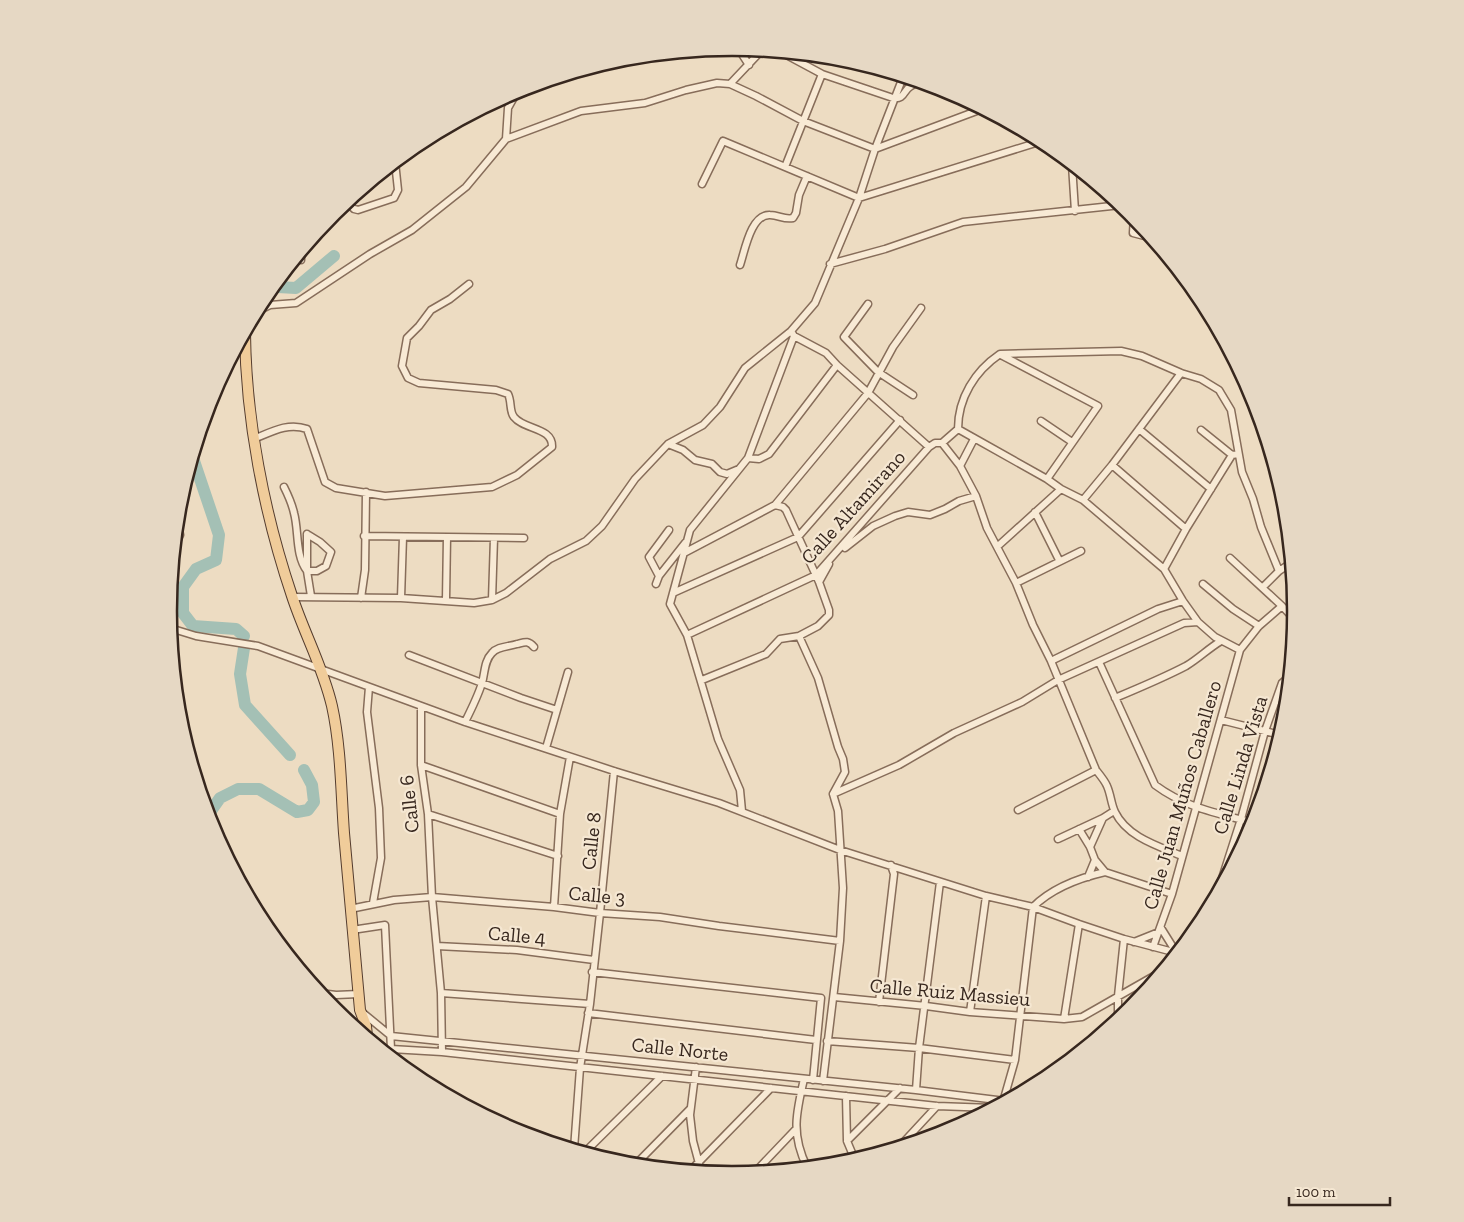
<svg xmlns="http://www.w3.org/2000/svg" width="1464" height="1222" font-family="'Zilla Slab',serif">
<style>
.lines{fill:none;stroke-linecap:round;stroke-linejoin:round}
.river{stroke:#a4c0b5;stroke-width:12}
.street-casing{stroke:#876d5a;stroke-width:9}
.primary-casing{stroke:#543c2e;stroke-width:12}
.street{stroke:#f8ead5;stroke-width:6}
.primary{stroke:#f0cc9a;stroke-width:10}
.labels{text-anchor:middle;dominant-baseline:central;stroke-width:4.5;stroke-linejoin:round;paint-order:stroke}
.street-label{font-size:20px;fill:#37271e;stroke:#f5e7d2}
.rim{fill:none;stroke:#37271e;stroke-width:2.5}
</style>
<rect width="100%" height="100%" fill="#eddcc2"/>
<g class="lines">
<path class="river" d="M275 284 278 287 296 288 334 256
M193 458 219 535 216 560 196 569 183 587V613L193 626 236 629 244 636
M244 648 240 674 245 705 290 755
M208 815 220 798 238 789H259L297 812 308 810 314 802 312 785 304 770"/>
<g class="street-casing">
<path id="street" d="M738 48 749 65
M781 52 822 74 893 98C905 100 903 90 911 86 914 84 917 83 920 82
M730 84 762 50
M506 139 581 111 645 103 686 90 717 83 730 84 756 96 803 121 875 149 982 109
M1072 165 1075 211
M785 167 822 74
M702 184 723 141 859 198 1042 141
M350 199V205L354 209 358 210 394 198 398 190 395 162
M1134 216 1133 233 1152 238
M301 252V260
M830 264 885 249 963 222 1121 205
M740 265C745 250 751 214 770 215 779 215 784 220 793 218L796 213 799 195 807 176
M868 304 844 337 878 372 913 395
M256 312 270 305 296 303 370 254 412 230 466 187 506 139 508 108 518 90
M794 336 826 353 837 365 929 447
M1001 355 1098 406 1047 479
M1041 421 1072 442
M958 429C958 398 975 371 1000 354L1121 351 1142 356 1181 373 1201 379 1219 390 1231 410 1242 472 1253 499 1261 527 1279 571
M958 429 1047 479 1061 489 1083 500 1164 569 1183 601 1198 622 1215 637 1240 650
M1139 429 1211 489
M1201 430 1232 455
M254 439C271 432 288 422 307 429L325 482 336 488 385 496 492 487 517 475 552 447C553 427 524 430 514 417 509 411 512 402 508 394L496 390 419 383 408 378 402 366 407 338 419 326 431 310 450 299 469 284
M942 443 958 429
M668 444 683 450 695 460 712 464 720 472 727 474 739 469
M748 458 759 459 769 454 837 365
M1112 465 1186 529
M960 466 974 439
M284 487C288 495 292 504 294 513 299 531 295 555 307 571H317L326 566 331 552 320 542 307 534
M1083 500 1112 465 1181 373
M1035 512 1059 560
M307 534V571L311 596
M364 536 524 538
M175 546 180 535 177 520
M998 546 1061 489
M845 548 873 526 895 516 908 512 930 515 945 509 959 501 976 496
M684 553 775 505 868 393 893 347 921 308
M1230 558 1282 606 1295 620
M1164 569 1186 529 1232 455 1238 454
M659 576 649 557 669 530
M819 582 829 564
M1016 583 1081 551
M656 584 659 576 685 543
M1203 584 1233 609 1259 626
M1263 587 1279 571 1291 563
M673 593 798 537 900 420
M292 597 401 598 474 603 492 600 506 593 550 559 586 541 602 526 635 479 668 444 703 425 720 407 745 368 791 331 815 303 859 198 875 149 903 77
M361 598 365 570 366 492
M401 598 403 537
M446 600 447 537
M492 600 494 538
M170 628 196 636 258 646 465 722 614 771 719 803 840 850 986 896 1033 907 1079 924 1124 939 1177 953
M687 635 816 575 929 447 935 443H942L960 466 976 496 987 528 1016 583 1033 625 1051 661 1096 770C1100 775 1105 781 1107 786 1111 795 1111 804 1115 812 1127 837 1158 846 1182 856
M799 636 818 678 838 747 843 759 845 772 833 794 838 811 843 888 840 941 823 1081
M409 655 521 698 557 710
M1051 661 1158 609 1183 601
M1099 662 1155 785C1186 808 1217 813 1254 823
M702 680 766 654 780 639 799 636 818 626 829 615V610L819 582 786 510 783 507 775 505
M369 687 367 712 379 808 381 858 373 903
M1115 698C1139 688 1163 678 1186 666 1198 659 1209 648 1221 641
M421 707V765L428 814 432 897 441 993 442 1052
M1221 720 1280 735
M465 722C471 710 478 696 482 683 485 673 484 661 492 653 498 646 508 647 517 644 525 642 528 640 534 647
M546 748 568 672
M421 765 560 814
M833 794 899 765 954 733 1022 702 1058 680 1184 623 1198 622
M1018 810 1096 770
M742 811 740 790 718 739 687 635 670 604 690 530 748 458 794 336 791 331
M428 814 558 856
M1079 829 1090 847 1095 860 1105 872 1172 894
M1058 839 1103 818
M1090 847 1103 818 1114 811
M1088 877 1095 860
M1217 894 1241 819 1265 731 1282 683 1289 677
M554 907 560 814 570 757
M350 909 394 900 432 897 554 907 600 913 660 917 719 926 840 941
M1161 928 1176 952
M352 930 385 925 391 1049
M1134 942 1159 932
M437 946 517 950 594 960
M1153 947 1172 894 1240 650 1259 626 1282 606
M592 972 821 998 813 1080
M320 993 336 995 359 994
M441 993 590 1004
M834 997 926 1006 970 1012 1064 1019 1082 1017 1161 972
M879 1002 894 874 891 865
M970 1012 986 896
M363 1013 391 1036 916 1090 1005 1101
M588 1013 816 1040
M1064 1019 1079 924
M1118 1020V996L1124 939
M827 1041 919 1048 1015 1060
M385 1052 391 1049 442 1052 937 1106 992 1108
M696 1067 690 1115 693 1141 701 1171
M804 1079C796 1113 791 1135 807 1167
M916 1090 919 1048 940 882
M846 1096 847 1141 855 1160
M1003 1102 1015 1060 1033 907C1052 888 1079 878 1105 872
M847 1141 900 1088
M900 1146 937 1106
M574 1149 580 1068 590 1004 600 913 614 771
M585 1152 662 1076
M635 1165 690 1109
M691 1170 771 1088
M755 1172 795 1130"/>
</g>
<g class="primary-casing">
<path id="primary" d="M245 333C246 420 264 513 292 596 304 633 323 667 332 706 341 747 341 791 344 833 349 892 355 951 360 1010L366 1026 367 1036"/>
</g>
<use href="#street" class="street"/>
<use href="#primary" class="primary"/>
</g>
<g class="labels">
<g class="street-label">
<text transform="translate(853 507) rotate(-48)">Calle Altamirano</text>
<text transform="translate(1240 765) rotate(-73)">Calle Linda Vista</text>
<text transform="translate(1182 795) rotate(-74)">Calle Juan Muños Caballero</text>
<text transform="translate(409 804) rotate(-96)">Calle 6</text>
<text transform="translate(591 841) rotate(-84)">Calle 8</text>
<text transform="translate(597 895) rotate(5)">Calle 3</text>
<text transform="translate(517 935) rotate(5)">Calle 4</text>
<text transform="translate(950 992) rotate(5)">Calle Ruiz Massieu</text>
<text transform="translate(680 1049) rotate(6)">Calle Norte</text>
</g>
</g>
<path d="M0 0H1464V1222H0ZM177 611a555 555 0 1 1 1110 0a555 555 0 1 1-1110 0Z" fill="#e6d8c4" fill-rule="evenodd"/>
<path class="rim" d="M177 611a555 555 0 1 1 1110 0a555 555 0 1 1-1110 0Z"/>
<path d="M1289 1197v8h101v-8" fill="none" stroke="#37271e" stroke-width="2.5"/>
<text x="1296" y="1197" font-size="15" fill="#37271e" stroke="#f5e7d2" stroke-width="4" paint-order="stroke">100 m</text>
</svg>
